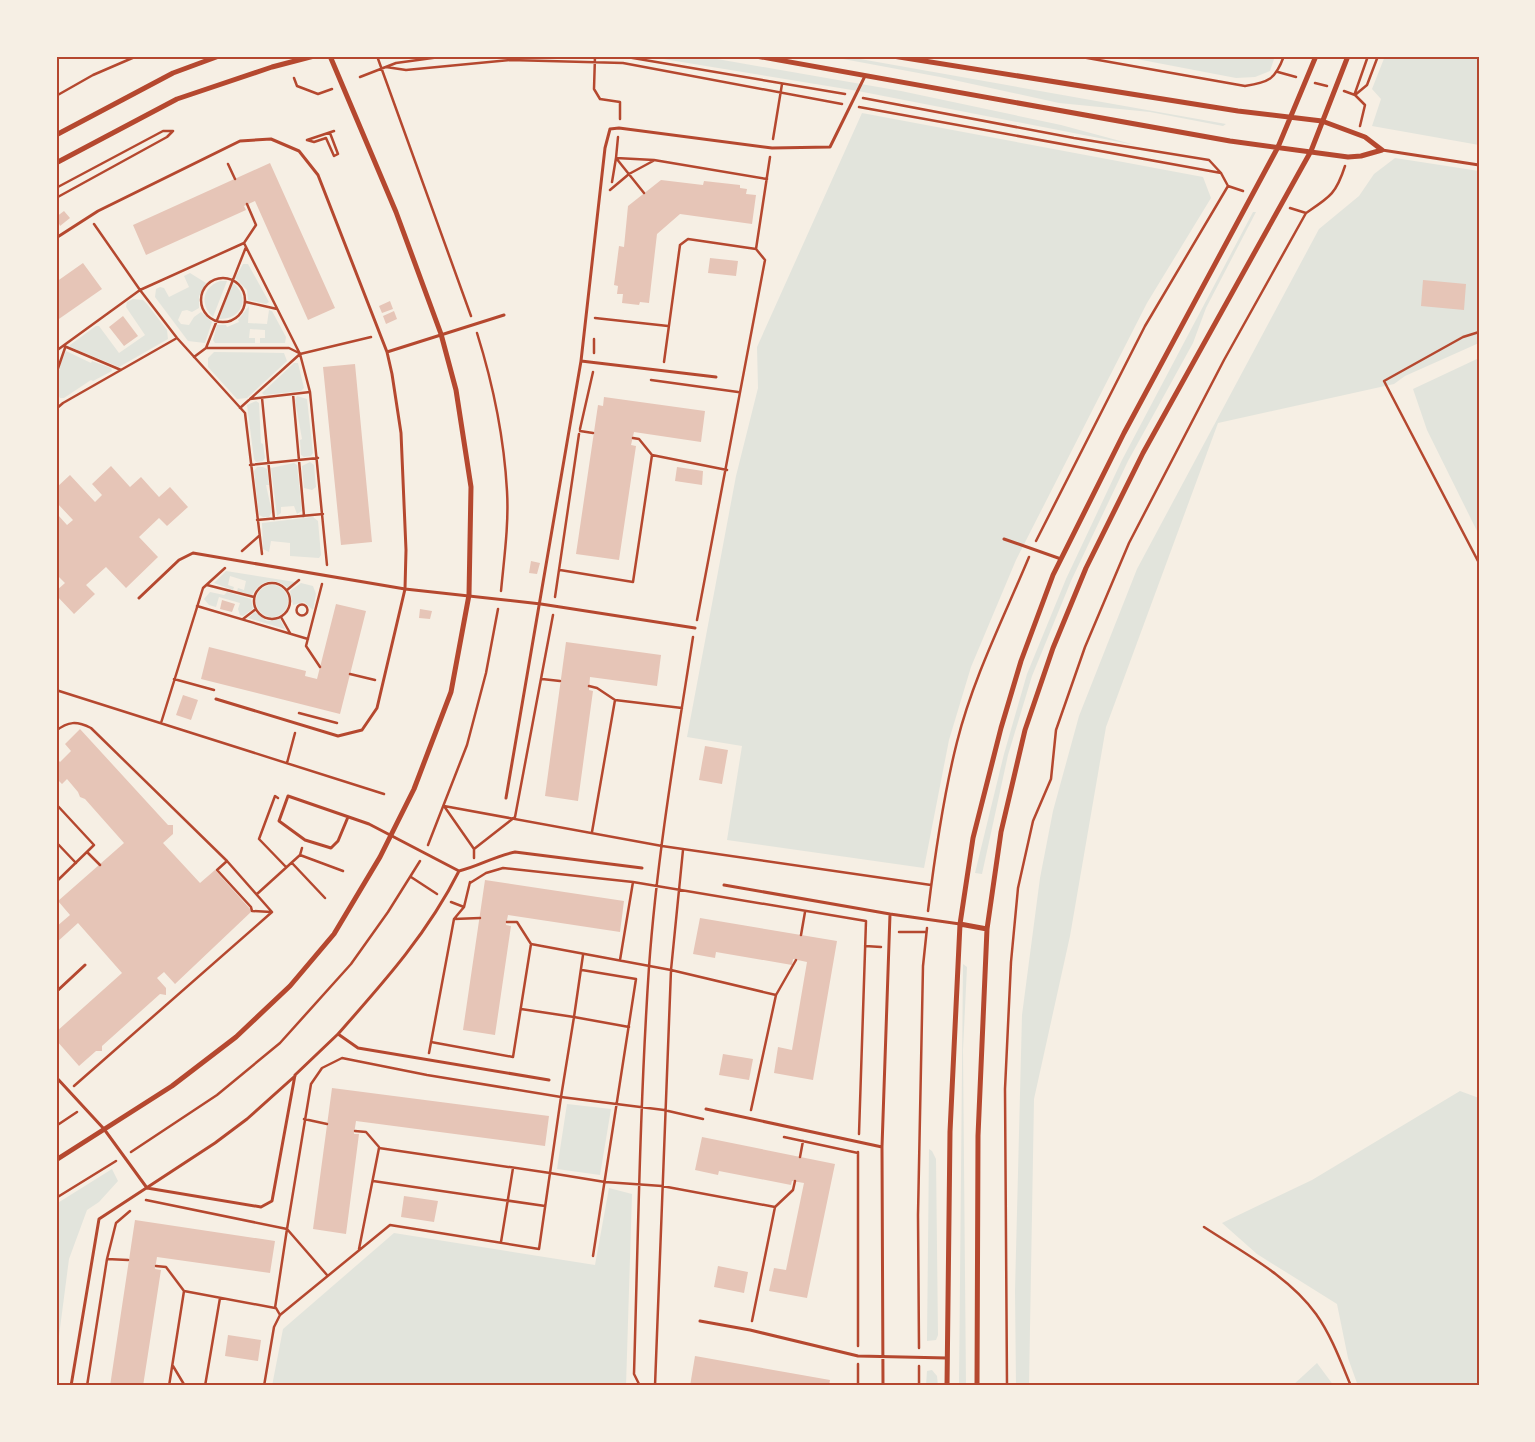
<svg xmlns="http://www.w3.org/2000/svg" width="1535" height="1442" font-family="'Noto Sans',sans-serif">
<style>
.green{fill:#e2e4dc}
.building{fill:#e6c5b7}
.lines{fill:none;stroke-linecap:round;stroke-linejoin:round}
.path{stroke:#b5482f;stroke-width:2.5}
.service{stroke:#b5482f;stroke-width:3}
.minor{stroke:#b5482f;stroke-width:5}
.neatline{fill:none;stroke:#b5482f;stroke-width:2}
</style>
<rect width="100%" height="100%" fill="#f6efe4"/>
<path class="green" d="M645 56H700L901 91 1061 125 1135 145 858 91Z
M827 56 849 57 1226 124 1223 126 1150 112 1059 103 940 77Z
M1121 56H1275L1270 71 1255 77 1236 78Z
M1385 56H1479V145L1372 126 1381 99 1372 89Z
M862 113 1203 177 1211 198 1147 303 1016 560 971 667 949 740 924 868 727 840 742 746 687 737 736 476 758 388 757 347Z
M1395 158 1479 171V343L1405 376 1394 384 1218 423 1106 727 1070 936 1034 1099 1029 1386H1016L1015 1291 1022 1015 1040 878 1053 811 1079 716 1137 569 1319 229 1359 196 1374 174Z
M1253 212H1256L1206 308 1193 343 1128 461 1071 581 1032 676 1008 755 982 874 975 873 1004 754 1027 674 1066 579 1122 460Z
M243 264H248L269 302 266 304 248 300 247 290 235 278Z
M190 273 206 283 199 296V308L192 312 187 310 182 311 178 320 181 324 189 325 194 317 201 312 212 322 205 343 188 341 155 297 156 289 160 287 164 288 169 297 189 287 184 276Z
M220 281H227L213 317C199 304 203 287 220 281Z
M233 283C251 297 242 320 219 319Z
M133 299 143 300 147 304 167 330 168 339 119 367 70 347V345L96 326H99L119 353 145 335 126 307 127 302Z
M249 306 248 323 267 324 269 310 272 311 286 337 285 343H260V338H265V330L250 329 249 338H255V343H215L213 340 217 325H226L227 327 239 322 238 320Z
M66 351 91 363 92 361 111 368 112 371 93 381 91 380 64 398H60C50 384 61 364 66 351Z
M214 352 284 353 287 361 247 398 237 399 208 367V358Z
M1479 358V535L1427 430 1413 389Z
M294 363H298L304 388 301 391 264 395 262 393Z
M297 396 307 399 313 453 311 456 304 457 301 455 300 440 302 439 295 400Z
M256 401 259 403 261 443 263 444 265 458 263 461 256 462 254 459 247 405Z
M310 462 314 465 316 487 312 490 304 488 302 466Z
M294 463 297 465 302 511 297 514 294 506 281 507V513L277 516 271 468Z
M257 467H263L267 469 269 485H266L272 512 269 517H263L259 515 254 471Z
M313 517 318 521 321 555 319 558 290 556V543L271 541 269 552 263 549 262 523Z
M226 571 295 582 288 588C275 576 260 580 252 595L237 591 238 588 244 590 246 581 230 576 228 585 234 587 233 590 214 583Z
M301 583 313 586 316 594 313 610 304 602 293 605 290 591Z
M256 601a16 16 0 1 1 32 0a16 16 0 1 1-32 0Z
M210 592 224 595 227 592 251 599 253 609 243 616 240 615 238 609 240 603 219 597 216 607 209 605 204 599Z
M255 612 267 621 280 619 285 629 248 618Z
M963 964 967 967 963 1050 966 1386H959Z
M1460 1091 1479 1098V1386H1358L1348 1358 1337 1304 1257 1254 1222 1223 1312 1180Z
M567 1104 611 1109 600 1175 557 1169Z
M929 1149 932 1151 936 1159 938 1335 936 1340 927 1341Z
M112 1169 118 1181 99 1202 87 1210 69 1259 56 1359V1204Z
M609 1188 632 1194 626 1386H272L283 1329 394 1233 595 1265Z
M1317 1363 1334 1386H1292Z
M932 1370 937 1376 938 1386H926L927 1371Z"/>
<path class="building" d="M270 163 335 308 308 320 255 201 244 206 246 210 146 255 133 225Z
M661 180 703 185 704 181 740 185V188L747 189 746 194 756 195 752 224 680 214 657 234 649 303 640 302 639 305 622 303 623 294H617L618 286 614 285 619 246 624 247 628 206Z
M64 211 70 218 60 226 56 217Z
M710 258 738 261 736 276 708 273Z
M83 263 102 289 56 321V282Z
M1423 280 1466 284 1464 310 1421 306Z
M390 301 393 309 382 313 379 306Z
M394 311 397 319 386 324 383 316Z
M123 316 138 336 124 346 109 327Z
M355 364 372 542 341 545 323 367Z
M604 397 705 411 701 442 634 432 631 445 636 446 619 560 576 554 598 405 603 406Z
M111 466 130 487 141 477 159 497 170 487 188 507 167 526 159 518 139 537 158 557 126 588 106 567 86 585 95 594 74 614 56 595V591L65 583 56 574V516L58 515 67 525 73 520 56 502V488L70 475 95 502 102 495 92 484Z
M677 467 703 471 702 485 675 481Z
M531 561 540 563 537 574 529 573Z
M222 600 235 604 232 612 220 609Z
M336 604 366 611 340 714 201 679 209 647 306 671 305 676 317 679Z
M420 609 432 611 430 619 419 618Z
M566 642 661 655 657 686 590 677 589 690 593 691 578 801 545 796Z
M183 695 198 700 191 720 176 715Z
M80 729 168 825H173V834L163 843 200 883 215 870 252 911 175 984 164 972 157 978 166 988V995L160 994 102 1046V1051H96L79 1066 56 1040V1032L122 973 78 923 56 943V927L70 915 58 901 124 843 85 799 80 797 78 792 67 779 62 784 56 778V758L60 762 71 751 65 744Z
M705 746 728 750 722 784 699 780Z
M485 880 624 901 620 932 508 915 506 925 511 926 495 1035 463 1030Z
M700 918 837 941 813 1080 774 1073 778 1047 792 1050 807 962 793 959 792 965 716 952 715 958 693 954Z
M723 1054 753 1059 749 1080 719 1075Z
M332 1088 549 1116 545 1146 356 1121 354 1134H359L346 1234 313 1229Z
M702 1137 835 1164 807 1298 769 1291 774 1268 786 1270 804 1183 792 1181 791 1185 719 1171 718 1175 695 1170Z
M404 1196 438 1201 434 1222 401 1217Z
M135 1220 275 1241 270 1273 157 1257 155 1269 161 1270 143 1386H110Z
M718 1266 748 1272 744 1293 714 1287Z
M228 1335 261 1340 258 1361 225 1356Z
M695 1356 830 1380 829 1386H690Z"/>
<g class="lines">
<path class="path" d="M377 56 471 316
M595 56 594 89 600 99 620 102V119
M621 56 845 94
M1076 56 1245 86C1269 82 1275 80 1284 56
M386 67 406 70 510 60 623 63 842 104
M1278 72 1296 77
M360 77 396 63 447 56
M294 78 297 86 318 94 332 89
M1315 83 1327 86
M1344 91 1355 95 1365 105 1360 126
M1355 93 1368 56
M1355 95 1367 85 1378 56
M56 96 93 75 137 56
M863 98 1074 138 1209 160 1221 173 1228 186 1243 191
M859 107 1221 173
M618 137 616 158 644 193
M773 139 782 84
M307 140 314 142 326 138 334 156 338 154 330 133
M307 140 334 131
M228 164 235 179
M612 182 616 158 654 160 767 179
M56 188 163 131H173
M610 190 629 174 653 161
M56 198 167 137 173 131
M1290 208 1306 213C1330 197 1336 194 1345 166
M94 224 140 290 177 338 245 413 262 554
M244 243 300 354 310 392 327 565
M201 300a22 22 0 1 1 44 0a22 22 0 1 1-44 0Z
M246 302 277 309
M595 318 668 326
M1479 332 1463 337 1384 381 1479 563
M477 333C493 384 504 437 507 491 509 524 504 559 501 591
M64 346 121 370
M206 348 246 247
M56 351 140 290 244 243 256 225 247 204
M594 353V339
M194 357 206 348H289L299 353
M664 362 680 245 688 239 756 249
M56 374 65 348
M651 380 738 392
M293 394 304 516
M262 398 274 519
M250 399 310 392
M240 408 300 354 371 337
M56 409 63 403 177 338
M580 429 593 372
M580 431 593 433
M633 438 639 439 652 455
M250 465 318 458
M257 520 323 514
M1036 541 1145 326 1228 186
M242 551 259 536
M560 570 633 582 652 455 727 470
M254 601a18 18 0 1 1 36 0a18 18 0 1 1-36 0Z
M207 585 254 597
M287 590 299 580
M555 597 579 434
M296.5 610a5.5 5.5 0 1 1 11 0a5.5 5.5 0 1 1-11 0Z
M197 606 308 639
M281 617 290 633
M243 619 256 609
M697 620 765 260 756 249 770 157
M320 667 306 646 322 584
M350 674 375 680
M174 679 214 690
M542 679 560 681
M589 686 597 688 615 700 682 708
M56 690 384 794
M299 713 337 723
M161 723 203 588 225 568
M56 731C68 721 77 721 91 728L227 861 272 912
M287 763 295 733
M278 798 275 796 259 839 286 867
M56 804 94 845 56 882
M444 806 662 846 931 885
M444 806 474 849V858
M592 832 615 700
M56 842 76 863
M428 845 467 745 486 673 498 609
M302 848 300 855 343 871
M474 849 515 817 553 615
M87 852 100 865
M227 861 217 870 251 907 252 911 271 912
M292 863 325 898
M411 877 437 894
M470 883 486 873 503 868 633 882 866 921 859 1134
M257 894 300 855
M451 902 464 907
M928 911C935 854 943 797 957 742 973 678 1004 617 1029 557
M454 919 480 918
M507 922H517L531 944 671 970 776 995
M899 932H926
M801 935 805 912
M865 946 881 947
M620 960 633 882
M582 970 636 979 593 1256
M521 1009 574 1017 583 955
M629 1027 574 1017 561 1097 664 1110 703 1119
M431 1042 513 1057 531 944
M429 1053 454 919 464 907 470 882
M74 1086 272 912
M751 1110 776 995 796 960
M304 1119 327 1124
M56 1126 77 1112
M355 1131 366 1132 379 1147
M784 1137 858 1153
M131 1152 217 1095 280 1043 351 964 388 912 420 861
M858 1152V1346
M800 1157 803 1141
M373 1181 545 1206
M56 1198 116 1161
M146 1200 287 1229 275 1308 184 1291 169 1386
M775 1207 793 1190 795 1181
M1204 1227C1242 1252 1289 1276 1316 1314 1331 1335 1341 1362 1351 1386
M501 1242 513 1168
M107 1259 128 1260
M156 1266 166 1267 184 1291
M327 1275 287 1229 311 1084 322 1068 342 1058 427 1075 561 1097 550 1173 379 1148 359 1249
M280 1315 390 1225 539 1249 550 1173 605 1182 662 1186 775 1207 752 1321
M919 1348 918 1215 923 966 927 928
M173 1366 185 1386
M87 1386 107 1259 116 1223 130 1211
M205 1386 220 1298
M264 1386 274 1327 280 1315 276 1308
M640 1386 634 1374C638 1238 640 1102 649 967 657 856 676 746 693 637
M655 1386 671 970 683 850
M858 1386V1364
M919 1386V1366
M1007 1386 1005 1089 1011 962 1018 888 1033 821 1051 779 1056 730 1085 647 1129 543 1224 360 1306 213"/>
<path class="service" d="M1382 150 1479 165
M56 238 98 211 240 141 271 139 299 151 318 175 387 352 392 374 401 433 406 550 405 589 377 708 362 730 338 736 216 699
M387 352 504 315
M581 361 716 377
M1004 539 1061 559
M139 598 179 560 193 553 405 589 541 604 695 628
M506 798 581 361 605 148 610 129 619 128 772 148 830 147 865 76
M348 817 338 841 331 848 305 840 279 821 288 796 369 824 459 871C479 866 495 856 515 852L642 868
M459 871C428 933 384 982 338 1034L358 1048 549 1080
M724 885 890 914 882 1147 883 1386
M890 914 960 924
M56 992 85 965
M56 1077 104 1129 147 1188 261 1207 272 1201 295 1075 338 1034
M706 1109 882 1147
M700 1321 750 1330 858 1356 947 1358
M71 1386 99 1219 215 1143 247 1119 295 1076"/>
<path class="minor" d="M756 56 1230 141 1348 157 1361 156 1382 150
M893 56 1238 111 1322 121 1365 137 1382 150
M56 135 173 73 219 56
M56 163 177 99 272 67 314 56
M960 924 987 929
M56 1160 172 1086 236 1037 290 986 334 934 380 857 414 789 451 692 469 595 471 487 456 390 441 334 396 212 330 56
M947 1386 950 1132 960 924 973 838 1001 728 1021 661 1053 575 1124 433 1278 147 1316 56
M977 1386 978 1136 987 929 1001 832 1025 730 1053 648 1086 568 1143 453 1311 151 1348 56"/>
</g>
<rect width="1535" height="1442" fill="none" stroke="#f6efe4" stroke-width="115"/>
<rect x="58" y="58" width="1420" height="1326" class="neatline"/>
</svg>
